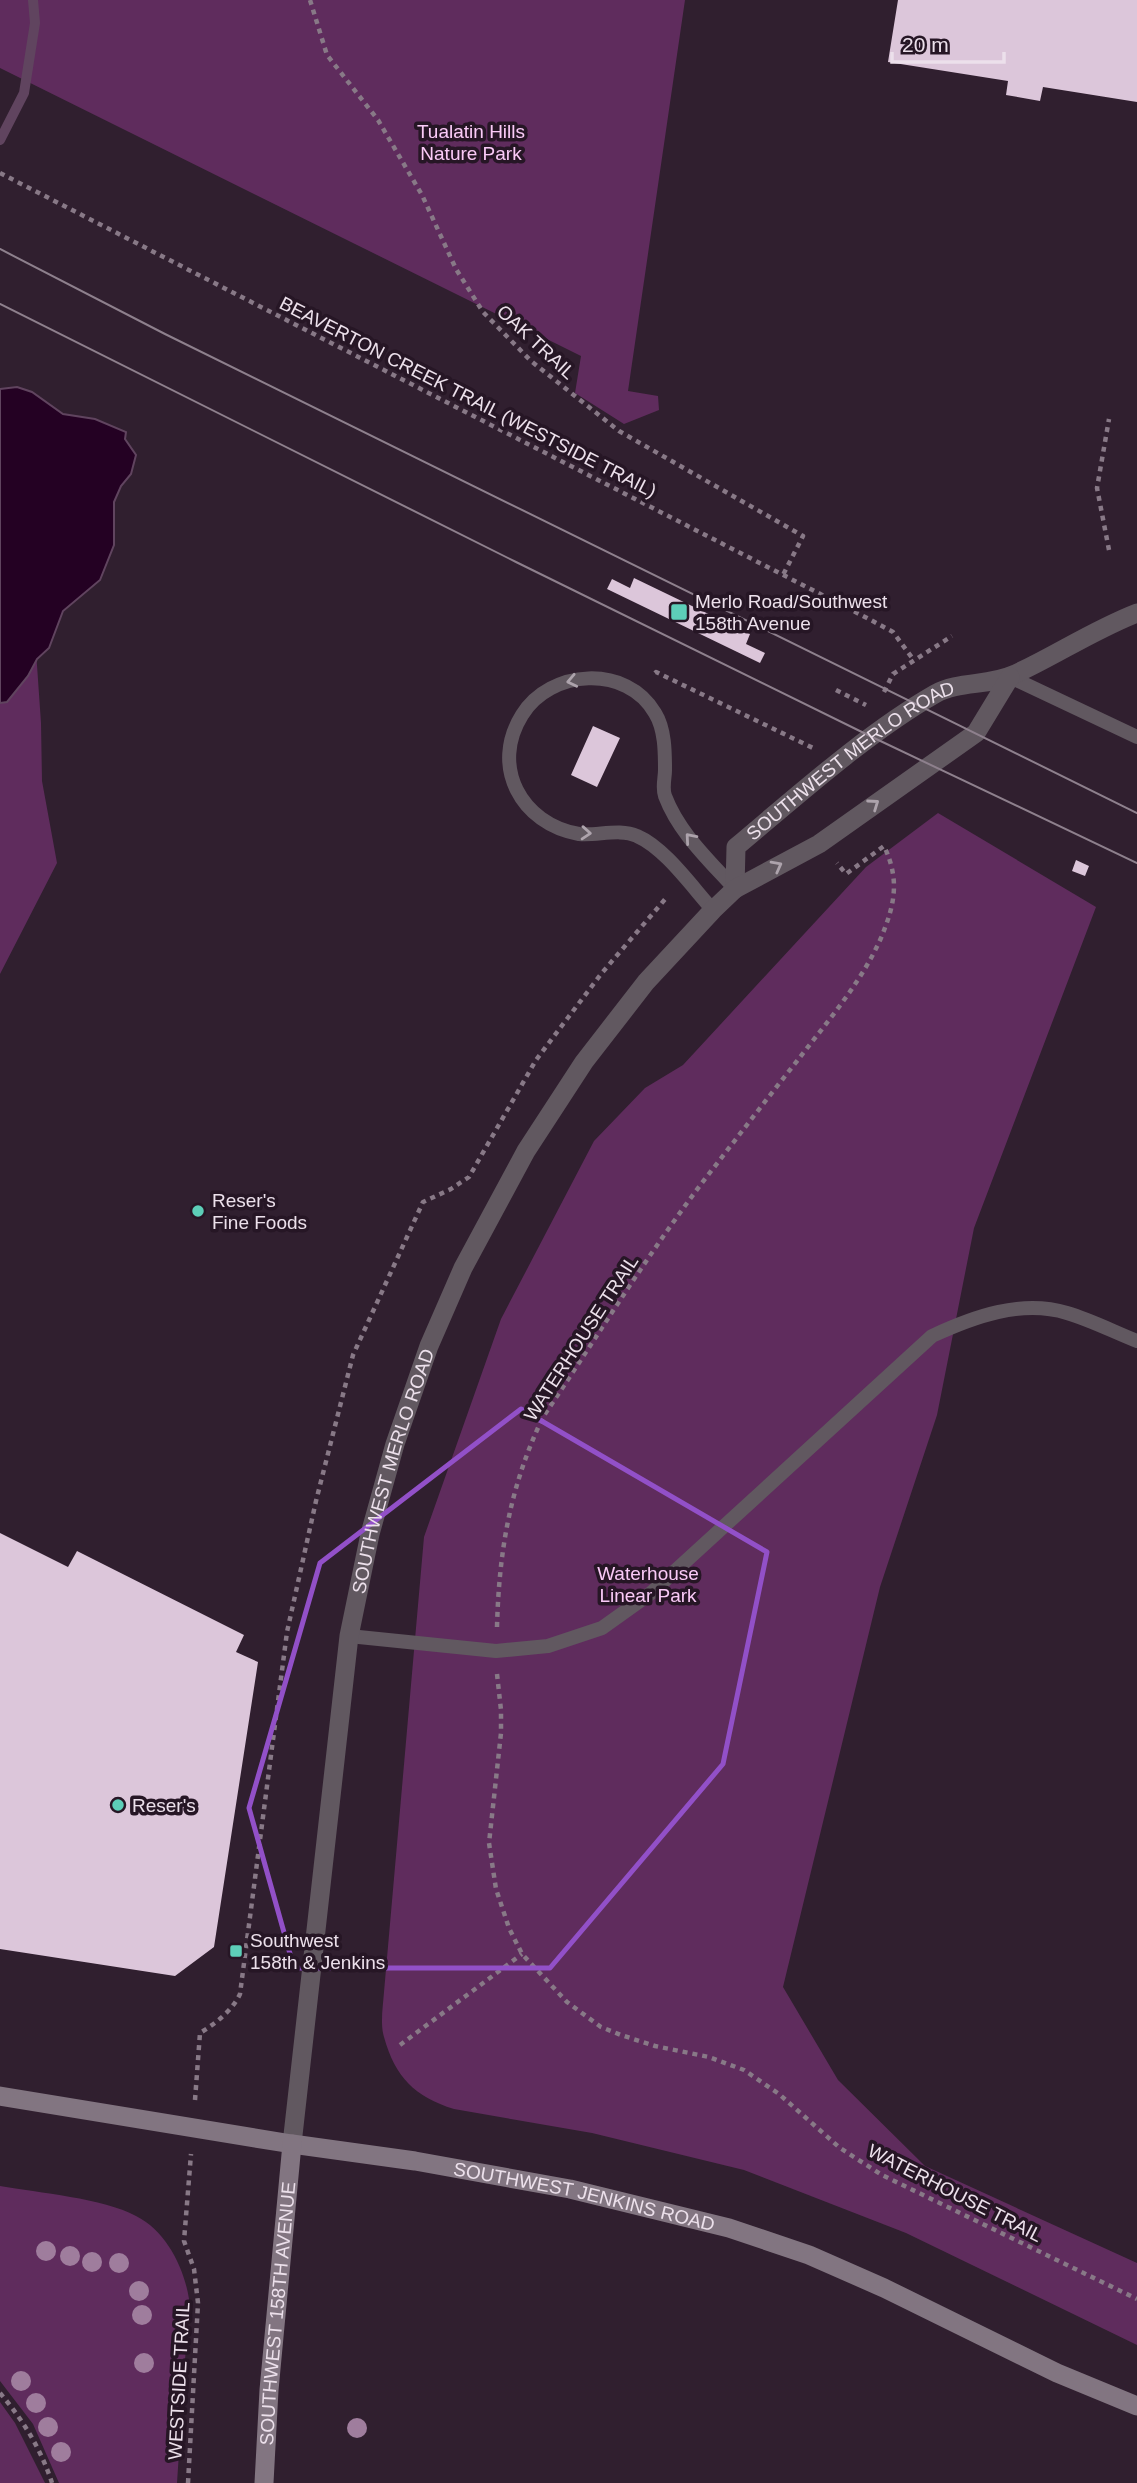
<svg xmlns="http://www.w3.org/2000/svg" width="1137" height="2483" font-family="Arial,sans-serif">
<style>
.green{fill:#5f2c5d}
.water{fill:#240123;stroke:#60445f;stroke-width:2}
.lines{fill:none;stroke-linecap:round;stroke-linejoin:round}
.stream{stroke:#60445f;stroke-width:10}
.building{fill:#dcc6da}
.path{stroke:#887987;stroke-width:4.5;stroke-dasharray:5 5;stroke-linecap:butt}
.service{stroke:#615860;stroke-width:14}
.tertiary{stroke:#615860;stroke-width:19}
.secondary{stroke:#827581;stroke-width:19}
.tram{stroke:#8e808d;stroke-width:2}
.tree{fill:#9f7d9d}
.oneway{stroke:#ada3ac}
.marked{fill:none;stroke:#9250c8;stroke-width:5;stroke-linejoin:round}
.poi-dot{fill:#5dceb8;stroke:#261625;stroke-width:2.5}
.labels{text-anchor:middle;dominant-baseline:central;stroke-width:7;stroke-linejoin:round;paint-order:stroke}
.park-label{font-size:19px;fill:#facaf7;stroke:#261625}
.street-label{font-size:19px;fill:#ece0eb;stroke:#261625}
.poi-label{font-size:19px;fill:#ece0eb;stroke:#261625;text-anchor:start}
</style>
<rect width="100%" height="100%" fill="#301f2f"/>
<path class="green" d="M0 0H685L628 391 658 396 659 410 624 424 575 393 581 356 0 68Z
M0 459 34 622 41 723 42 781 57 863 0 974Z
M938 813 1096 907 974 1228 937 1415 880 1587 783 1987 838 2080 925 2166 1137 2263V2345L906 2233 744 2170 592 2133 454 2109C415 2097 395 2077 384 2037 380 2024 383 2006 384 1992L424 1537 501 1319 594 1141 645 1088 683 1065 866 867Z
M0 2186C39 2193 103 2198 136 2216 166 2231 184 2267 189 2299L177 2483H59L33 2424 0 2381Z
M0 2402 15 2423 45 2483H0Z"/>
<path class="water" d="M17 387 32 392 63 414 95 419 126 432 125 439 136 455 131 474 121 486 114 502V545L100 580 63 611 49 648 37 659 28 676 7 702 0 703V389Z"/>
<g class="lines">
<path class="stream" d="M0 140 24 93 35 23 33 0"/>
</g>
<path class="building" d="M898 0H1137V102L1043 87 1040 101 1006 95 1008 81 888 62Z
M634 578 750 634 746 644 765 653 760 663 607 589 612 579 630 588Z
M593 726 620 738 597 787 571 775Z
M1076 860 1089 866 1085 876 1072 871Z
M0 1533 68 1567 77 1551 244 1635 236 1652 258 1662 214 1947 175 1976 0 1949Z"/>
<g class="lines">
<path class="path" d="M310 0 327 55 378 120 422 195 456 269 483 312 531 361 619 431 803 536 783 575
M0 173 867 618 893 632 913 659
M1109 550 1097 488 1109 419
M655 673 656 672 813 748
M836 690 866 705
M884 692 893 674 952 636
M497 1627C499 1551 510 1486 543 1417 597 1337 647 1255 705 1179 736 1139 766 1100 797 1061 827 1022 861 983 881 938 895 904 900 880 884 846L846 874 837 863
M497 1674 501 1710V1733L489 1843 496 1889 509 1928 522 1954 567 2002 601 2027 621 2035 655 2046 709 2057 744 2070 779 2094 840 2148 882 2175 1137 2299
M400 2045 522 1954
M195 2100 200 2033C216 2023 232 2011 240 1994L287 1632 316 1501 353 1355 423 1202 451 1189 469 1177 536 1060 601 974 667 897
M0 2393C23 2420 41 2449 52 2483
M188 2483 198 2303 194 2269 184 2241 191 2154"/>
<path class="service" d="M1010 677 1137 737
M713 910C692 887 665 848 637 836 620 828 597 836 579 834 521 824 490 766 522 715 550 669 627 664 655 713 665 729 665 752 665 770 665 778 662 788 665 796 679 833 709 860 735 889
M349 1636 496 1651 548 1646 602 1628 651 1593 932 1336C973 1317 1021 1299 1067 1313 1091 1320 1114 1332 1137 1341"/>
<g class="tertiary">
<path id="s1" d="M735 889 736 847C797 796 867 733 935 694 958 681 989 686 1013 675 1055 656 1093 630 1137 613"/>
<path id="s2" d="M292 2144 349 1636 370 1534 395 1444 429 1346 463 1268 526 1151 584 1062 646 982 713 910 735 889 819 844 976 733 1010 677"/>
</g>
<g class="secondary">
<path id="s3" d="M0 2096 292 2144 415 2161 570 2189 729 2228 809 2255 884 2288 1057 2373 1137 2406"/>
<path id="s4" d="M264 2483 269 2390 292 2144"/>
</g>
<path class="tram" d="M0 249 165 334 1137 813
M0 304 516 562 872 737 1137 863"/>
</g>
<g class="tree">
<circle cx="46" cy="2251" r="10"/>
<circle cx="70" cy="2256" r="10"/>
<circle cx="92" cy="2262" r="10"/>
<circle cx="119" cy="2263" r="10"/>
<circle cx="139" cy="2291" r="10"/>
<circle cx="142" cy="2315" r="10"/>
<circle cx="144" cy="2363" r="10"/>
<circle cx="21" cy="2381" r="10"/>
<circle cx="36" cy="2403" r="10"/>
<circle cx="48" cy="2427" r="10"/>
<circle cx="357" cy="2428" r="10"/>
<circle cx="61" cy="2452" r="10"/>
</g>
<defs><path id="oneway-chevron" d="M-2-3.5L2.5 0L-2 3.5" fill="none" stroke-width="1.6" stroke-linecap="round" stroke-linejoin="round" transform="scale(1.75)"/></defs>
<g class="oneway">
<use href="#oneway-chevron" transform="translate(572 681) rotate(168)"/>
<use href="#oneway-chevron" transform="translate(874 804) rotate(-35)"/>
<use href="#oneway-chevron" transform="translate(586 833) rotate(4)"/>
<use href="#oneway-chevron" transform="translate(690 838) rotate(-131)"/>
<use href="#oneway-chevron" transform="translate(777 866) rotate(-28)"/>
</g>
<path class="marked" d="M521 1409 767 1552 723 1764 550 1968H294L249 1808 320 1563Z"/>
<g class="poi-dot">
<rect x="670" y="603" width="18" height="18" rx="3.5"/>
<circle cx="198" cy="1211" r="7"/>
<circle cx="118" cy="1805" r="7"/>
<rect x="229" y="1944" width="14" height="14" rx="3.5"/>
</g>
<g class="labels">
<g class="park-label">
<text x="471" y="131">Tualatin Hills<tspan x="471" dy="22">Nature Park</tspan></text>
<text x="648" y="1573">Waterhouse<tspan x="648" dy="22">Linear Park</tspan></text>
</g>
<g class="street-label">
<text transform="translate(536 342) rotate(43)">OAK TRAIL</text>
<text transform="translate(468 397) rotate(27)">BEAVERTON CREEK TRAIL (WESTSIDE TRAIL)</text>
<text stroke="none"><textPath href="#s1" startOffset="186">SOUTHWEST MERLO ROAD</textPath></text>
<text transform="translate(581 1338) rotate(-57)">WATERHOUSE TRAIL</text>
<text stroke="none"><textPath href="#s2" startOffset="682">SOUTHWEST MERLO ROAD</textPath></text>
<text transform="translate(955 2193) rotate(27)">WATERHOUSE TRAIL</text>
<text stroke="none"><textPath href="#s3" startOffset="593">SOUTHWEST JENKINS ROAD</textPath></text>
<text stroke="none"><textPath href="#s4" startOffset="170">SOUTHWEST 158TH AVENUE</textPath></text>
<text transform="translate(179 2381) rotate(-87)">WESTSIDE TRAIL</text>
</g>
<g class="poi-label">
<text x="695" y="601">Merlo Road/Southwest<tspan x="695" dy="22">158th Avenue</tspan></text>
<text x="212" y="1200">Reser's<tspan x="212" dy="22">Fine Foods</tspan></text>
<text x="132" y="1805">Reser's</text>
<text x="250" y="1940">Southwest<tspan x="250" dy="22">158th &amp; Jenkins</tspan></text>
</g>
</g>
<path d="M892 52v10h112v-10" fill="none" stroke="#ece0eb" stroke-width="3.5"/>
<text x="902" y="52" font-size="21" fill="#ece0eb" stroke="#261625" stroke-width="5" paint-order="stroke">20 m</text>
</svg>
